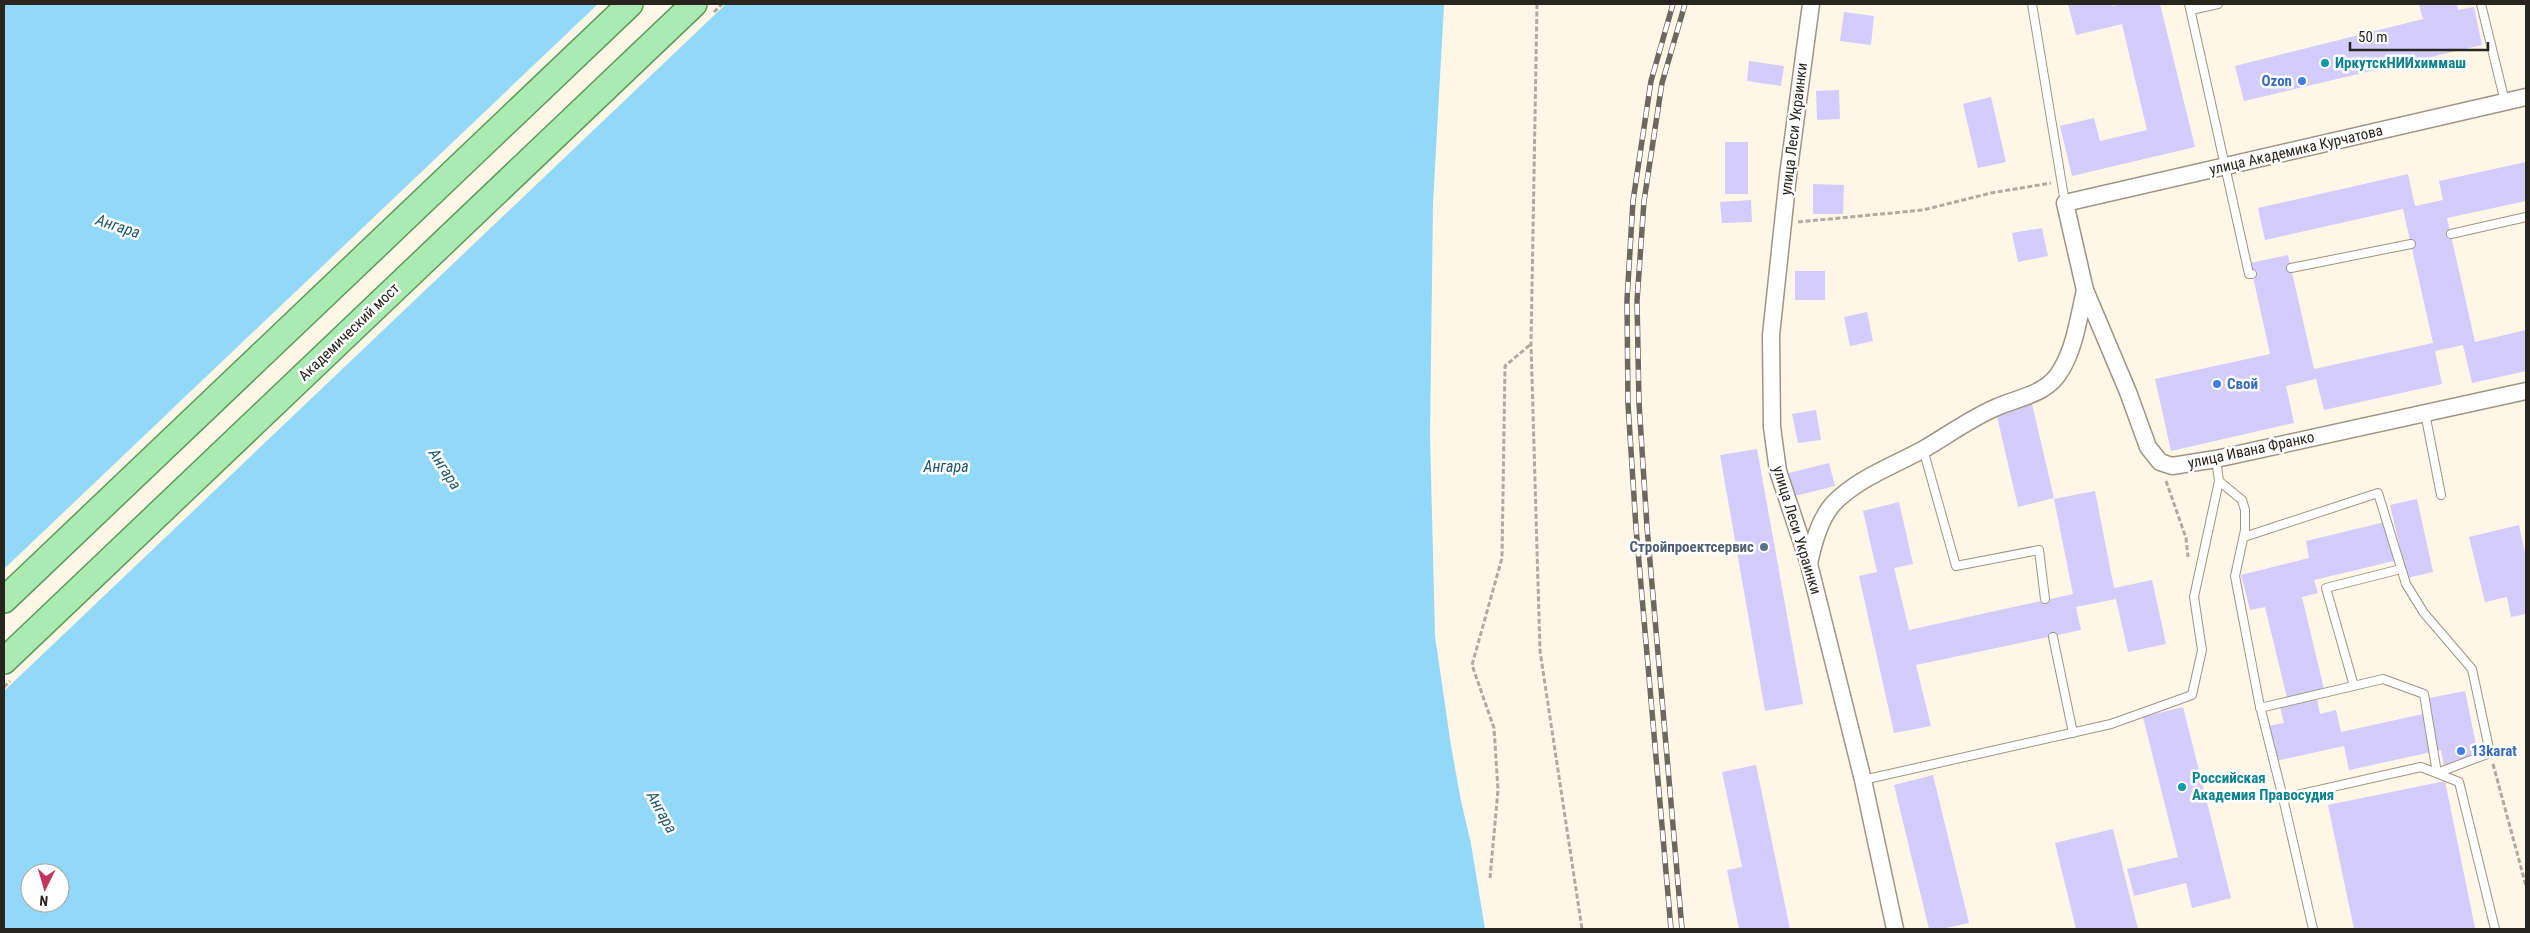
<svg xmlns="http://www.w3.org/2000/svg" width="2530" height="933" font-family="'Roboto Condensed',sans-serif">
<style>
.water{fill:#91d8f9;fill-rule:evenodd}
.pier{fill:#fef6e7}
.building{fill:#d3ccfd}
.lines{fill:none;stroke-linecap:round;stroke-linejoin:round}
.service-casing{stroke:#9f9584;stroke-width:10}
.minor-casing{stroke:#9f9584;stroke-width:19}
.primary-casing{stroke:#599c5e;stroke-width:28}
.path{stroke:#b1aa9e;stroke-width:3;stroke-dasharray:5 2.5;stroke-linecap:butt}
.service{stroke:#fff;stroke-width:8}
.minor{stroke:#fff;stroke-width:16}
.primary{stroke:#aceab3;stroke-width:25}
.rail-casing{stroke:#6d685f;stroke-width:5.5}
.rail{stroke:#fff;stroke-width:4;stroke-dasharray:11;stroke-linecap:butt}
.culture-dot{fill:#0f9aa8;stroke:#fff;stroke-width:2}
.shop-dot{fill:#3f7fe0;stroke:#fff;stroke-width:2}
.service-dot{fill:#5c6f8a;stroke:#fff;stroke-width:2}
.labels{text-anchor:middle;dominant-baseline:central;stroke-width:5;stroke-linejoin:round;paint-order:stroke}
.culture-label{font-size:15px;font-weight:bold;fill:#0d838f;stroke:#fff;text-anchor:start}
.shop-label{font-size:15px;font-weight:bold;fill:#366cbe;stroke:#fff;text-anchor:start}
.street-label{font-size:15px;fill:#28241e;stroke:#fff}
.service-label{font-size:15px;font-weight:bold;fill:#4e5e75;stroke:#fff;text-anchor:end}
.water-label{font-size:16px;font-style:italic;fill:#1d556c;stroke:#fff}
</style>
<rect width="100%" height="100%" fill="#fef6e7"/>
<path class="water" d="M4 4H1444L1433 203 1430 435 1435 636 1451 746 1461 801 1471 844 1485 929H4ZM30 873H60V903H30Z"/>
<path class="pier" d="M598 4H726L4 691V569Z"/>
<path class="building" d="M2068 4H2112L2113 6 2122 4H2160L2195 147 2072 176 2060 126 2094 118 2100 141 2147 130 2122 24 2076 35Z
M2419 4H2457L2458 10 2474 7 2482 45 2244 101 2235 66 2423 19Z
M1844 12 1874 16 1871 45 1840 41Z
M1749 61 1784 66 1781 86 1747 81Z
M1839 90 1840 119 1817 120 1816 91Z
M1991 97 2006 162 1978 168 1963 104Z
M1725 142H1748V194H1725Z
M2526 162V201L2447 218 2475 342 2526 330V371L2472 383 2463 345 2435 351 2442 384 2324 410 2316 379 2286 386 2294 423 2171 451 2155 379 2270 354 2250 263 2288 255 2314 369 2433 343 2403 209 2265 240 2258 208 2408 174 2415 206 2443 200 2439 181Z
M1813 184 1844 185 1843 214H1813Z
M1751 200 1752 222 1722 223 1720 202Z
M2042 228 2048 256 2018 262 2012 233Z
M1795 271H1825V300H1795Z
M1867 312 1873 341 1850 346 1844 317Z
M2032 404 2054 498 2018 507 1996 412Z
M1816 410 1821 440 1798 443 1792 414Z
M1757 449 1803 704 1765 711 1720 455Z
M1829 463 1835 486 1795 496 1789 473Z
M2095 491 2114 588 2152 580 2166 644 2128 652 2116 599 2076 607 2081 630 1916 665 1931 726 1894 733 1859 576 1877 572 1863 511 1899 502 1913 564 1894 568 1909 630 2073 594 2054 499Z
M2417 499 2433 572 2407 578 2390 505Z
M2385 522 2394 561 2314 580 2318 593 2302 597 2324 689 2287 698 2265 607 2250 610 2241 575 2309 558 2306 541Z
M2519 525 2526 557V614L2511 617 2507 597 2485 602 2469 537Z
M2465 691 2479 759 2444 766 2441 750 2349 770 2344 746 2276 761 2268 726 2284 723 2280 707 2317 699 2320 714 2336 710 2341 732 2432 712 2429 698Z
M2183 707 2231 898 2192 908 2186 883 2134 896 2127 869 2178 857 2143 717Z
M1756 765 1790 929H1739L1727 870 1742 867 1722 772Z
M1933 775 1969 923 1941 929H1929L1894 785Z
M2445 781 2475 928 2354 929 2328 805Z
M2113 829 2138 929H2076L2055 843Z"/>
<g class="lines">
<g class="service-casing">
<path id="service" d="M2032 4 2065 203
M2189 4 2249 274H2252
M2481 4 2505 102
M2191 10 2218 4
M2451 234 2526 217
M2291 268 2411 244
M2425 413 2441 495
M1923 449 1956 566 2039 550 2045 599
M2219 481 2242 500 2245 510V530L2235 576 2259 702 2283 798
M2244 537 2378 493 2406 584 2424 613 2472 669 2490 753 2437 773 2424 694 2383 679 2260 708
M2053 637 2073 733
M2354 686 2326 588 2401 569
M1863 780 2111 724 2192 695 2202 650 2194 597 2219 481 2216 459
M2313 929 2283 798 2421 767 2459 782 2495 929"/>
</g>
<g class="minor-casing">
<path id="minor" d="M1811 4 1788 176 1771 335 1772 427 1778 471 1809 564 1863 780 1895 929
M2526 97 2065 203 2085 290 2128 392 2148 447 2160 462 2172 466 2216 459 2526 391
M1809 564C1813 544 1819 520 1833 504 1858 478 1893 466 1924 449 1948 435 1971 418 1997 407 2020 397 2048 394 2061 370 2075 347 2079 316 2085 290"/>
</g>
<g class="primary-casing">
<path id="primary" d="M4 600 630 4
M4 661 694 4"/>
</g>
<path class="path" d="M1537 4 1531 344 1540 651 1582 929
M714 12 722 4
M1798 222 1923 210 1991 193 2051 183
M2166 481 2186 538 2188 557
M4 687 10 681
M2493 764 2526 886
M1490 878 1498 790 1494 728 1472 665 1502 558 1505 366 1531 344"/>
<use href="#service" class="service"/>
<use href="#minor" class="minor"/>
<use href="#primary" class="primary"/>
<g class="rail-casing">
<path id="rail" d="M1671 929 1636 528 1628 404 1627 300 1633 201 1651 81 1673 4
M1682 929 1647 527 1639 403 1637 301 1644 201 1662 83 1685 4"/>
</g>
<use href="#rail" class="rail"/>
</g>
<g class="culture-dot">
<circle cx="2325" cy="63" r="5"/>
<circle cx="2182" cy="787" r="5"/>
</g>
<g class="shop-dot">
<circle cx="2302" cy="81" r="5"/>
<circle cx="2217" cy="384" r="5"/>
<circle cx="2461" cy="751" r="5"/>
</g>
<circle class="service-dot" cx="1764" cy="547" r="5"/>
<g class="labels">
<g class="culture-label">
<text x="2335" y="63">ИркутскНИИхиммаш</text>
<text x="2192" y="778">Российская<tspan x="2192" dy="17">Академия Правосудия</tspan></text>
</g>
<g class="shop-label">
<text x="2292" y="81" text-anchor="end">Ozon</text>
<text x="2227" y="384">Свой</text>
<text x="2471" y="751">13karat</text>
</g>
<g class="street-label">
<text transform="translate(1794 129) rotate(-83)">улица Леси Украинки</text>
<text transform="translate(2296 150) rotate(-13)">улица Академика Курчатова</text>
<text transform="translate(349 332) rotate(-44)">Академический мост</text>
<text transform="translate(2251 450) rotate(-12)">улица Ивана Франко</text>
<text transform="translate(1797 530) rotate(73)">улица Леси Украинки</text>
</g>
<g class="service-label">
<text x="1754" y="547">Стройпроектсервис</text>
</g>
<g class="water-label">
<text transform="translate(118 226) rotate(18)">Ангара</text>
<text x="946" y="466">Ангара</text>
<text transform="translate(445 469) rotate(57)">Ангара</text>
<text transform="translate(662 812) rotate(61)">Ангара</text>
</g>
</g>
<rect width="2530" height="933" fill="none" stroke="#28241e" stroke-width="10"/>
<g transform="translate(45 888) rotate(185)"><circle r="24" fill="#ffffff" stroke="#a9a7a5"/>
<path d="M0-4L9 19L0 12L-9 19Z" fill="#c2335d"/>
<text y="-8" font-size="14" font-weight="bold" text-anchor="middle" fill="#28241e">N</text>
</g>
<path d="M2350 42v8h138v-8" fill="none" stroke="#28241e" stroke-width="2.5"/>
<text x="2358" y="42" font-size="15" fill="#28241e" stroke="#ffffff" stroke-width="4" paint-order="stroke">50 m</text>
</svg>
